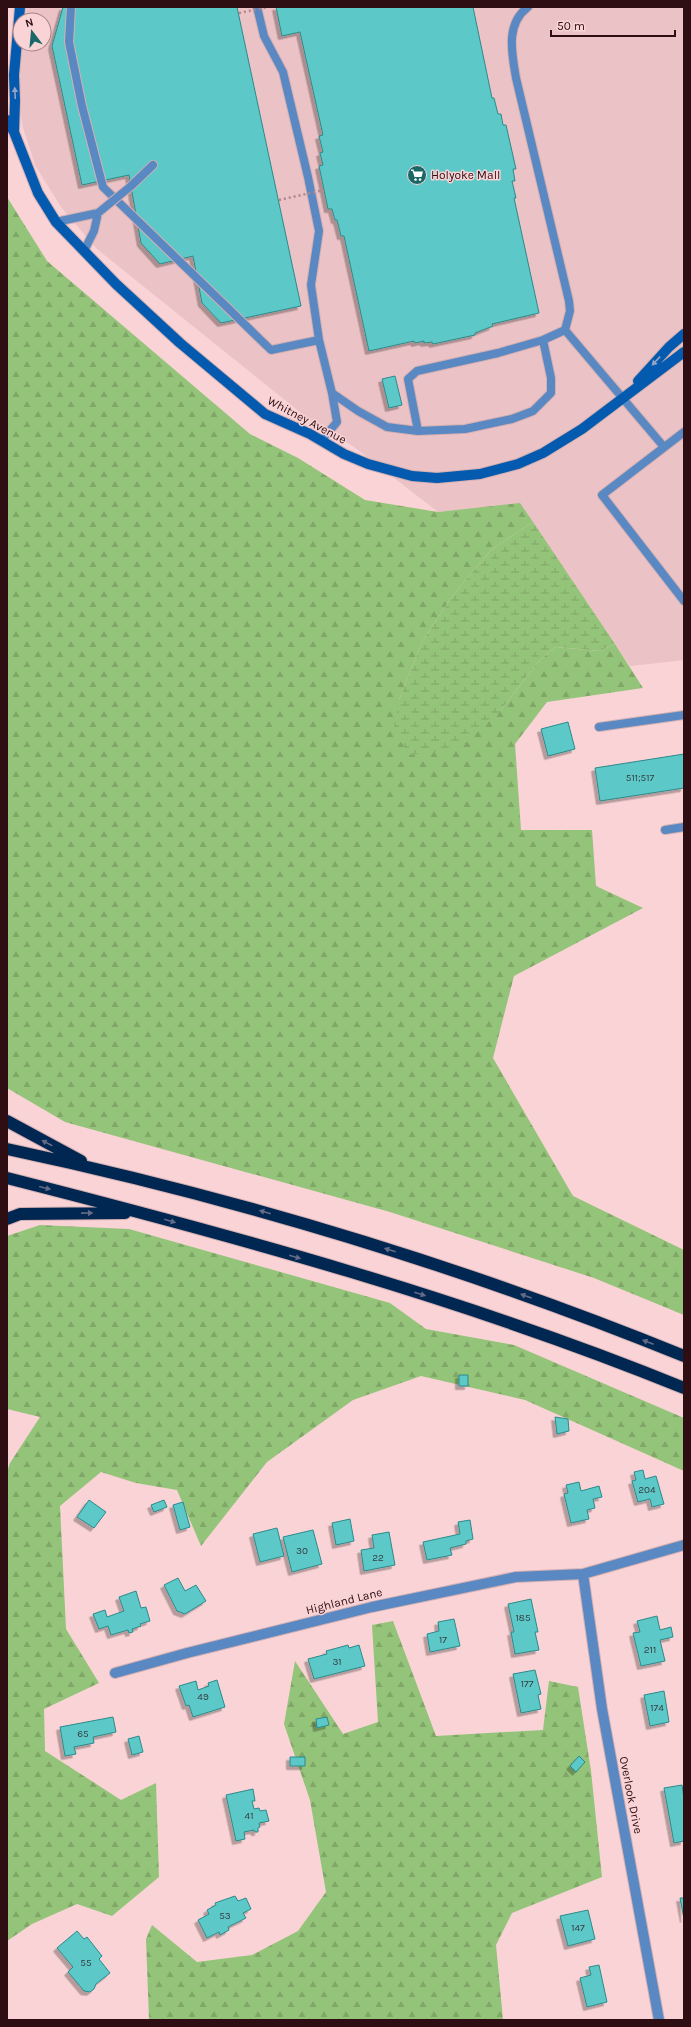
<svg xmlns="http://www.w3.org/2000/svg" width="691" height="2027" font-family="Karla,sans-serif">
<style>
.built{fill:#ebc2c5}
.forest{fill:url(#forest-firs)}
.wetland{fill:url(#wetland-marsh)}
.building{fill:#5bc8c8;stroke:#2c8a8a;filter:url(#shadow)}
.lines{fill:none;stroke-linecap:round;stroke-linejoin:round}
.service-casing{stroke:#d4b0b2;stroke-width:10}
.minor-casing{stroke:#d4b0b2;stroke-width:12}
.secondary-casing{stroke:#d4b0b2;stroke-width:12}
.motorway-casing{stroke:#d4b0b2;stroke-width:14}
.service{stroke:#5a88c2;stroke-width:8}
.minor{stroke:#5a88c2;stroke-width:10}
.secondary{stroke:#045aaf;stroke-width:10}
.motorway{stroke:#002652;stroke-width:12}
.service-bridge-casing{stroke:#d4b0b2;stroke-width:10;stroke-linecap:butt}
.path-bridge{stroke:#ab888a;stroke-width:2.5;stroke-dasharray:2 3;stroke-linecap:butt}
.service-bridge{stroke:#5a88c2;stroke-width:8}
.oneway{fill:#97a3c6}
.oneway2{fill:#646b86}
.labels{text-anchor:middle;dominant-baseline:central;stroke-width:3;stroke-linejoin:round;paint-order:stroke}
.number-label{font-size:10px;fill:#393c40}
.poi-label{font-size:12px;fill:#2e0e12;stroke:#f9d3d5;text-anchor:start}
.street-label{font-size:12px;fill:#2e0e12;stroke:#f9d3d5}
</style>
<defs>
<pattern id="forest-firs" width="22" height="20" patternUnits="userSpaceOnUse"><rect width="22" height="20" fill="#94c479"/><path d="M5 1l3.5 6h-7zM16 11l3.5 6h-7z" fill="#80a768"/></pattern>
<pattern id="wetland-marsh" width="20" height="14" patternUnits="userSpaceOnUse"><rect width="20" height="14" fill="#94c479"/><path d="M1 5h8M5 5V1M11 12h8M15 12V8" fill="none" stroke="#80a768"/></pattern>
<filter id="shadow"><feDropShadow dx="-3.5" dy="3.5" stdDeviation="0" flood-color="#0004"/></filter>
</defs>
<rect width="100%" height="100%" fill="#f9d3d5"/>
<path class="built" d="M27 7H684V660L630 666 520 504 438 512 353 446 321 429 97 249 61 207 35 165 23 128 19 100V67L22 44H44V20H25Z"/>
<path class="forest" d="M7 197 47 261 250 434 298 458 365 500 438 512 520 503 533 522 492 549 453 595 422 642 399 700 501 710 538 662 555 647 600 651 615 644 643 688 547 702 515 744 521 830H592L596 886 643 908 514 976 493 1058 573 1196 684 1250V1315L594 1278 390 1212 65 1122 7 1088Z
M40 1225 129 1229 390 1303 426 1329 514 1345 684 1418V1471L525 1400 421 1376 353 1400 267 1462 201 1546 177 1490 136 1483 101 1472 60 1506 66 1629 99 1683 44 1709 45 1751 121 1800 156 1783 159 1877 112 1916 77 1904 32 1924 7 1941V1472L10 1463 40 1417 7 1409V1236Z
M393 1621 436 1736 543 1730 549 1681 578 1687 591 1771 602 1877 512 1913 496 1945 503 2020H149L146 1939 152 1925 197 1962 252 1955 298 1931 326 1892 310 1800 284 1724 295 1661 343 1734 378 1722 372 1625Z"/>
<path class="wetland" d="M533 522 615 644 600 651 555 647 538 662 501 710 459 749 411 755 393 732 399 700 422 642 453 595 492 549Z"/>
<path class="building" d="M63 7H237L301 306 221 323 202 303 193 256 160 264 141 243 129 175 82 185 52 46Z
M276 7H473L492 98H494L498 114H501L503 125H506L516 169H513L515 181H512L516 198H514L539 313 492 324 493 326 475 333V335L433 344 432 342 424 343V341L415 343 414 341 369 351 344 236H341L337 220H335L332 209H328L319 166 323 165 320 153 323 152 319 136 323 135 300 32 282 36Z
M395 376 402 405 389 408 382 379Z
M568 722 575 749 548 756 541 729Z
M684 754V788L600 801 595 768Z
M459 1375H468V1386H459Z
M555 1417 568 1419 569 1431 557 1434Z
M643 1470 645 1479 656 1476 664 1504 652 1507 650 1499 638 1502 632 1481 636 1480 634 1472Z
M579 1482 581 1491 599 1486 602 1497 593 1499 595 1508 587 1510 589 1519 571 1523 564 1494 568 1493 566 1485Z
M89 1500 106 1512 94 1528 77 1517Z
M164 1500 167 1507 154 1512 151 1505Z
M183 1502 190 1527 180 1530 173 1505Z
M350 1519 354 1541 336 1545 332 1523Z
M470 1520 473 1539 466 1541V1544L450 1548 452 1555 427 1560 423 1542 460 1534 458 1522Z
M277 1528 284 1556 260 1562 253 1534Z
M313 1530 322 1564 292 1572 283 1537Z
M389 1532 395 1565 364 1571 361 1550 374 1548 372 1535Z
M178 1578 185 1591 196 1585 206 1601 185 1614 177 1611 164 1585Z
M136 1591 141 1608 146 1607 150 1621 140 1624 141 1626 132 1629 133 1632 129 1633 128 1630 111 1635 108 1626 99 1629 93 1614 105 1610 107 1617 124 1611 119 1597Z
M531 1599 538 1632H535L539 1650 515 1654 511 1632H514L508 1604Z
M657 1616 660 1630 671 1627 673 1637 660 1640 665 1661 641 1666 633 1633 640 1632 637 1621Z
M454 1619 460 1646 430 1652 427 1634 439 1631 438 1622Z
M348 1645 349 1648 359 1645 365 1666 314 1679 308 1659 327 1654 326 1651Z
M535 1670 541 1694 538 1695 541 1709 521 1713 513 1674Z
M217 1680 225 1707 193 1717 189 1705 186 1706 179 1686 196 1681 198 1690 209 1686 208 1683Z
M664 1691 669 1722 650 1726 644 1695Z
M113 1717 116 1732 93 1737 94 1743 74 1747 76 1754 65 1756 60 1727Z
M327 1717 329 1725 317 1728 316 1719Z
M139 1736 143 1752 132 1755 128 1739Z
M579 1756 585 1762 576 1772 570 1766Z
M290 1757H305V1766H290Z
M682 1785 684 1798V1841L674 1843 664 1788Z
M253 1789 255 1801H252L254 1809 259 1808 260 1811 266 1810 269 1821 259 1823 260 1827 258 1828V1832H255L254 1830 244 1832 245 1839 236 1841 226 1795Z
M235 1896 238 1901 246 1898 251 1909 243 1913 246 1918 228 1927 229 1930 220 1935 219 1932 207 1938 198 1920 209 1914 207 1910 216 1905 215 1903Z
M680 1898H684V1919Z
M588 1910 595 1939 568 1946 560 1916Z
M77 1931 84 1939 87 1937 102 1956 99 1959 110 1973 96 1984 94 1989 90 1992 84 1991 68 1972 73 1967 57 1948Z
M599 1965 607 2002 587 2007 580 1978 591 1975 589 1967Z"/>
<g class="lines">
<g class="service-casing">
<path id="service" d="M71 7 69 42 82 106 103 187 271 350 319 340
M257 7 264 36 283 72 308 177 319 231 311 285 319 340 332 393 358 411 387 427 418 431 465 429 512 419 533 411 551 393V378L543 340 498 353 417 371 408 379 418 431
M528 7C505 24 512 54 516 78L569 301 570 311 565 330 664 447
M131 186 153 165
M56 222 98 213 94 231 84 251
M543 340 565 330
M684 432 602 495 684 601
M321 441 337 422 332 393
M599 727 684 715
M665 830 684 827"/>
</g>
<g class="minor-casing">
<path id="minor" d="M583 1574 602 1709 659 2020
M115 1673 187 1653 372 1607 516 1577 583 1574 684 1545"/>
</g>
<g class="secondary-casing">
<path id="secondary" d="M7 120 14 132 38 193 56 222 116 284 180 343 265 414 310 434 344 454 368 464 412 476 437 478 480 474 518 464 543 453 582 429 684 352
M14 132 15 101 14 75 20 7
M638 381 669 347 684 334"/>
</g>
<g class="motorway-casing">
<path id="motorway" d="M7 1121 81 1161
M7 1149C238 1198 465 1267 684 1356
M7 1178C235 1236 466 1299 684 1388
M7 1219 20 1214 125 1213"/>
</g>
<use href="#service" class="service"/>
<use href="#minor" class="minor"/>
<use href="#secondary" class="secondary"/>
<use href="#motorway" class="motorway"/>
<g class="service-bridge-casing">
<path id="service-bridge" d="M98 213 131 186"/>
</g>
<path class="path-bridge" d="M239 13 269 7
M279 200 324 190"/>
<use href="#service-bridge" class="service-bridge"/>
</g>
<defs><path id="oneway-solid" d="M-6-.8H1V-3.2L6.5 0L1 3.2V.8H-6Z"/></defs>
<g class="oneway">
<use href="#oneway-solid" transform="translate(15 93) rotate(-93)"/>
<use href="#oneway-solid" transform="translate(656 361) rotate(133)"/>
</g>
<g class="oneway2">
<use href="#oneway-solid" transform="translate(47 1143) rotate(-152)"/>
<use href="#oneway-solid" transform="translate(45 1188) rotate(14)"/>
<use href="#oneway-solid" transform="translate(265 1212) rotate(-164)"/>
<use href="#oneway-solid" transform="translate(87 1213) rotate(-1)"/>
<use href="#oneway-solid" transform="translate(170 1221) rotate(16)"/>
<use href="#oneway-solid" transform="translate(390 1250) rotate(-162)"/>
<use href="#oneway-solid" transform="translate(295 1257) rotate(16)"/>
<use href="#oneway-solid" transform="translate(420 1294) rotate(17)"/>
<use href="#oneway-solid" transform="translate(526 1296) rotate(-160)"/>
<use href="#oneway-solid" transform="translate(648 1342) rotate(-159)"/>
</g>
<defs>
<g id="supermarket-disc" transform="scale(1)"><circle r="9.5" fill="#196767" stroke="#f9d3d5"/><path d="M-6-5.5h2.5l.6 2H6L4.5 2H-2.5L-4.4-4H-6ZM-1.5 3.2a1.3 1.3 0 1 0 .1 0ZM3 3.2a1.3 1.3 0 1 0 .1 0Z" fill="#fff"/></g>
</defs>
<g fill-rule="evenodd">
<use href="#supermarket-disc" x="417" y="175"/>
</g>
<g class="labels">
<g class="number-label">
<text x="640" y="778">511;517</text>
<text x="647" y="1490">204</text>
<text x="302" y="1551">30</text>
<text x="378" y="1558">22</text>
<text x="523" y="1618">185</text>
<text x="443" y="1640">17</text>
<text x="650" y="1650">211</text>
<text x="337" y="1662">31</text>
<text x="527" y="1684">177</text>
<text x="203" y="1697">49</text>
<text x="657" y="1708">174</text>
<text x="83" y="1734">65</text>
<text x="249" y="1816">41</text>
<text x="225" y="1916">53</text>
<text x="578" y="1928">147</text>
<text x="86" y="1963">55</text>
</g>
<g class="poi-label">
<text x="431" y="175">Holyoke Mall</text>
</g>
<g class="street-label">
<text transform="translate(307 420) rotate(28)">Whitney Avenue</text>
<text transform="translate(344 1601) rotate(-14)">Highland Lane</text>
<text transform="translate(631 1795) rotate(79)">Overlook Drive</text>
</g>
</g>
<rect width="691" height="2027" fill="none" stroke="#2e0e12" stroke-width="16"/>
<g transform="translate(32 32) rotate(344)"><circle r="19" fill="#f9d3d5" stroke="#a88487"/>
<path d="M0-3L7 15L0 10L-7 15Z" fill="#196767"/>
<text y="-6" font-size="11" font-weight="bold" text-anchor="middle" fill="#2e0e12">N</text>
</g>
<path d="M551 30v6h124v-6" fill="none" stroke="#2e0e12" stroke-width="2"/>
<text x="557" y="30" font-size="12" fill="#2e0e12" stroke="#f9d3d5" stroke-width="3" paint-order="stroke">50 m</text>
</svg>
